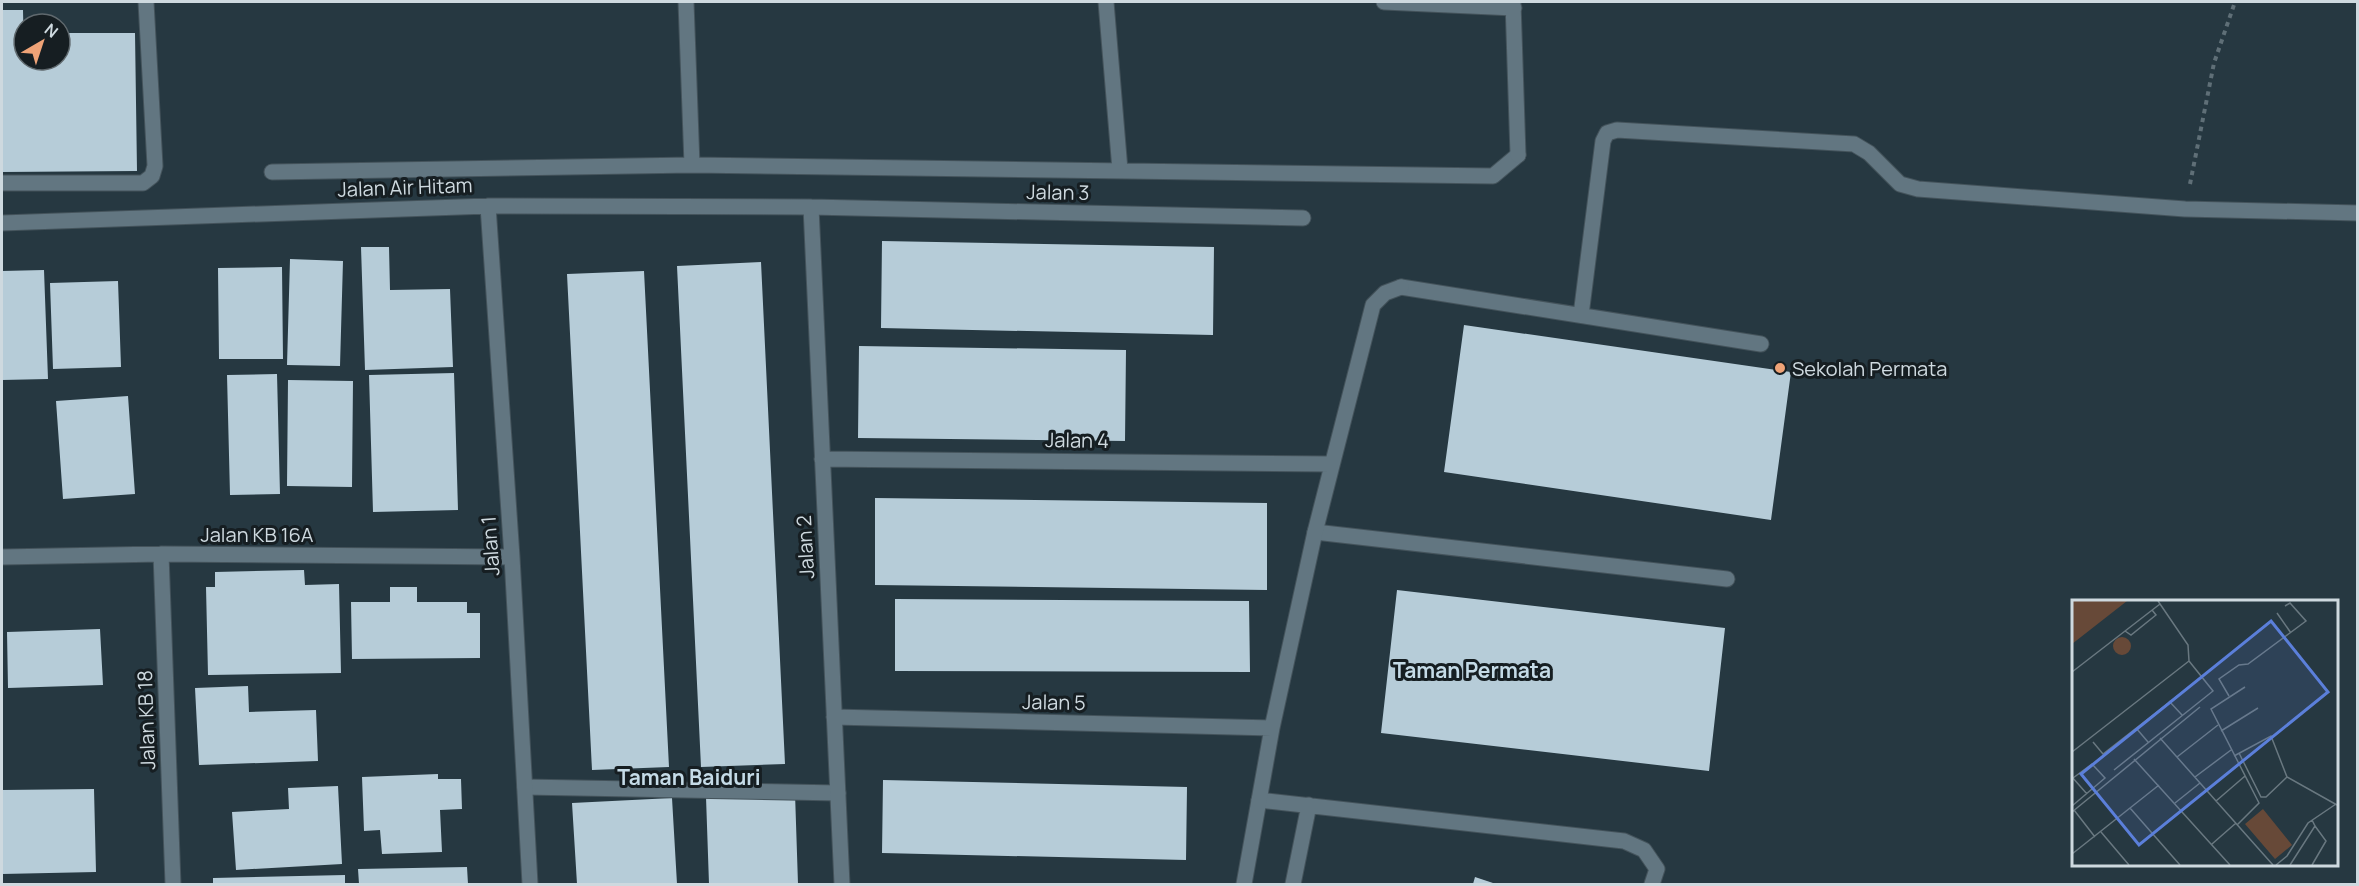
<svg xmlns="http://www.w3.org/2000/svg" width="2359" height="886" font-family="Manrope,sans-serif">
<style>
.building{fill:#b6ccd8}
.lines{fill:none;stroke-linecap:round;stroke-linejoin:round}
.lane-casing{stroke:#44535b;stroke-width:17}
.street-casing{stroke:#44535b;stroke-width:17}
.path{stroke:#5f6f77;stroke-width:4;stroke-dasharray:4.5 4.5;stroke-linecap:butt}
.lane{stroke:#627681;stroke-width:15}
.street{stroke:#627681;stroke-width:15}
.poi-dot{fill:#efa377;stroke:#161e22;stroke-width:2}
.labels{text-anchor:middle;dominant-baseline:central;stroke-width:6;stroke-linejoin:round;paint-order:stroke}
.street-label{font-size:20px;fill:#ced9df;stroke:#161e22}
.poi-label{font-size:20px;fill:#ced9df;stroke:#161e22;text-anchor:start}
.neighbourhood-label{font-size:21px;font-weight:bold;fill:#c5dbe7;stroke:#161e22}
.inset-road{fill:none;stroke:#697880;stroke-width:1.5}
.view{fill:#5b7fda;fill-opacity:0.15;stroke:#5b7fda;stroke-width:3}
.inset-edge{fill:none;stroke:#ced9df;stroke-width:3}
</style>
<rect width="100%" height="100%" fill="#263841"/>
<path class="building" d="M2 10H23L24 60H60V33H135L137 171 2 172Z
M882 241 1214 247 1213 335 881 328Z
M361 247H389L390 290 450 289 453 367 365 370Z
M290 259 343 261 340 366 287 365Z
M761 262 785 764 701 767 677 266Z
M282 267 283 359H219L218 268Z
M44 270 48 379 2 380V271Z
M644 271 669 767 592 770 567 274Z
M118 281 121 367 53 369 50 283Z
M1464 325 1791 372 1771 520 1444 472Z
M859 346 1126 350 1125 441 858 438Z
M454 373 458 510 373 512 369 375Z
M277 374 280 494 230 495 227 375Z
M288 380 353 381 352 487 287 486Z
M128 396 135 494 63 499 56 401Z
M875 498 1267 503V590L875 585Z
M304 570 305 585 339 584 341 673 208 675 206 587H215V572Z
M390 587H417V602H467V613H480V658L352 659 351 602H390Z
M1397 590 1725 628 1709 771 1381 733Z
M895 599 1249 601 1250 672 895 671Z
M100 629 103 685 8 688 7 632Z
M248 686 249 712 316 710 318 761 199 765 195 688Z
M438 774V779H461L462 809 440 810 442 852 382 854 380 830 364 831 362 777Z
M883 780 1187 787 1186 860 882 853Z
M338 786 342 864 236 870 232 812 289 809 288 788Z
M94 789 96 872 2 874V790Z
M795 793 798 884H709L706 797Z
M672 798 677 884H577L572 803Z
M467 867 468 884H359L358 869Z
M345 875V884H213V878Z
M1475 877 1496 884H1473Z"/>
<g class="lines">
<g class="lane-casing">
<path id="lane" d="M686 2 692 165
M1106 2 1120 170
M272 172 692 165 1493 176 1518 155
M2 183H143L152 176 155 166 146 2
M1401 287 1761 344
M1581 315 1603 141 1607 133 1617 130 1854 144 1869 153 1900 184 1918 189 2185 209 2358 213
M1315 532 1727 579
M525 787 838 793
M1259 800 1624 841 1644 850 1657 869 1652 884
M1293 884 1309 805"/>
</g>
<g class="street-casing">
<path id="street" d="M1384 2 1514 8
M1513 2 1518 155
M488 206 512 557 530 884
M811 207 842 884
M2 223 488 206 811 207 1303 218
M822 459 1331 464
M161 554 173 884
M2 557 161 554 512 557
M834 717 1272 728
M1244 884 1272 728 1315 532 1373 305 1385 293 1401 287"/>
</g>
<path class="path" d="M2190 184 2214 63 2235 2"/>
<use href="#lane" class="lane"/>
<use href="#street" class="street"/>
</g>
<circle class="poi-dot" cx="1780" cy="368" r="6"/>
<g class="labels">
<g class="street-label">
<text transform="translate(405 187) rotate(-2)">Jalan Air Hitam</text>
<text transform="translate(1058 192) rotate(1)">Jalan 3</text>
<text transform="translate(1077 440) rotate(1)">Jalan 4</text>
<text x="257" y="534">Jalan KB 16A</text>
<text transform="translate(490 546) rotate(-94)">Jalan 1</text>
<text transform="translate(805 547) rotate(-93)">Jalan 2</text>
<text transform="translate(1054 702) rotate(1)">Jalan 5</text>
<text transform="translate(146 720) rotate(-92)">Jalan KB 18</text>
</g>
<g class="poi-label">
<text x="1792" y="368">Sekolah Permata</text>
</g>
<g class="neighbourhood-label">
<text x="1472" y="670">Taman Permata</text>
<text x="689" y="777">Taman Baiduri</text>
</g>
</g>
<g transform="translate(2072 600)">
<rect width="266" height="266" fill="#263841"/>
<path d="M0 1H55L0 44ZM41 46a9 9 0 1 1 18 0a9 9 0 1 1-18 0ZM191 209 220 245 203 259 173 224Z" fill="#674938"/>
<path class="inset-road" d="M205 13 219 33M53 31 59 35 84 15 80 10M0 72 88 4M157 96 147 79 167 65 176 64 234 21 218 3 213 6M97 101 110 115M64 128 76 142M149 131 186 108M88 138 201 265M21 142 31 154 131 76M0 152 117 61 116 45 86 1M167 153 189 197H194L215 177M162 156 199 136 215 177 265 205M105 157 146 125M62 159 158 265M42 170 141 91 117 61M0 177 15 194M123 177 159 150M144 201 173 176M103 203 128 183M0 206 33 178 20 164 1 178M58 208 108 265M2 210 23 237M0 212 128 107M165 225 187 203 139 109 173 87M29 232 57 265M140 244 164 223M0 254 87 185M204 265 215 256 236 223 264 204M218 265 243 226 240 220M240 265 254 241 243 226"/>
<path class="view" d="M199 21 256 92 67 245 9 174Z"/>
<rect width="266" height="266" class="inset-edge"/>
</g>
<rect width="2359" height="886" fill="none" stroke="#ced9df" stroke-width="6"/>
<g transform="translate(42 42) rotate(39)"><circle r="28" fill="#161e22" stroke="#60696e" stroke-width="1.5"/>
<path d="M0-4.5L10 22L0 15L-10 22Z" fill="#efa377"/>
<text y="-9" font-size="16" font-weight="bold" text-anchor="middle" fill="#ced9df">N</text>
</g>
</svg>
